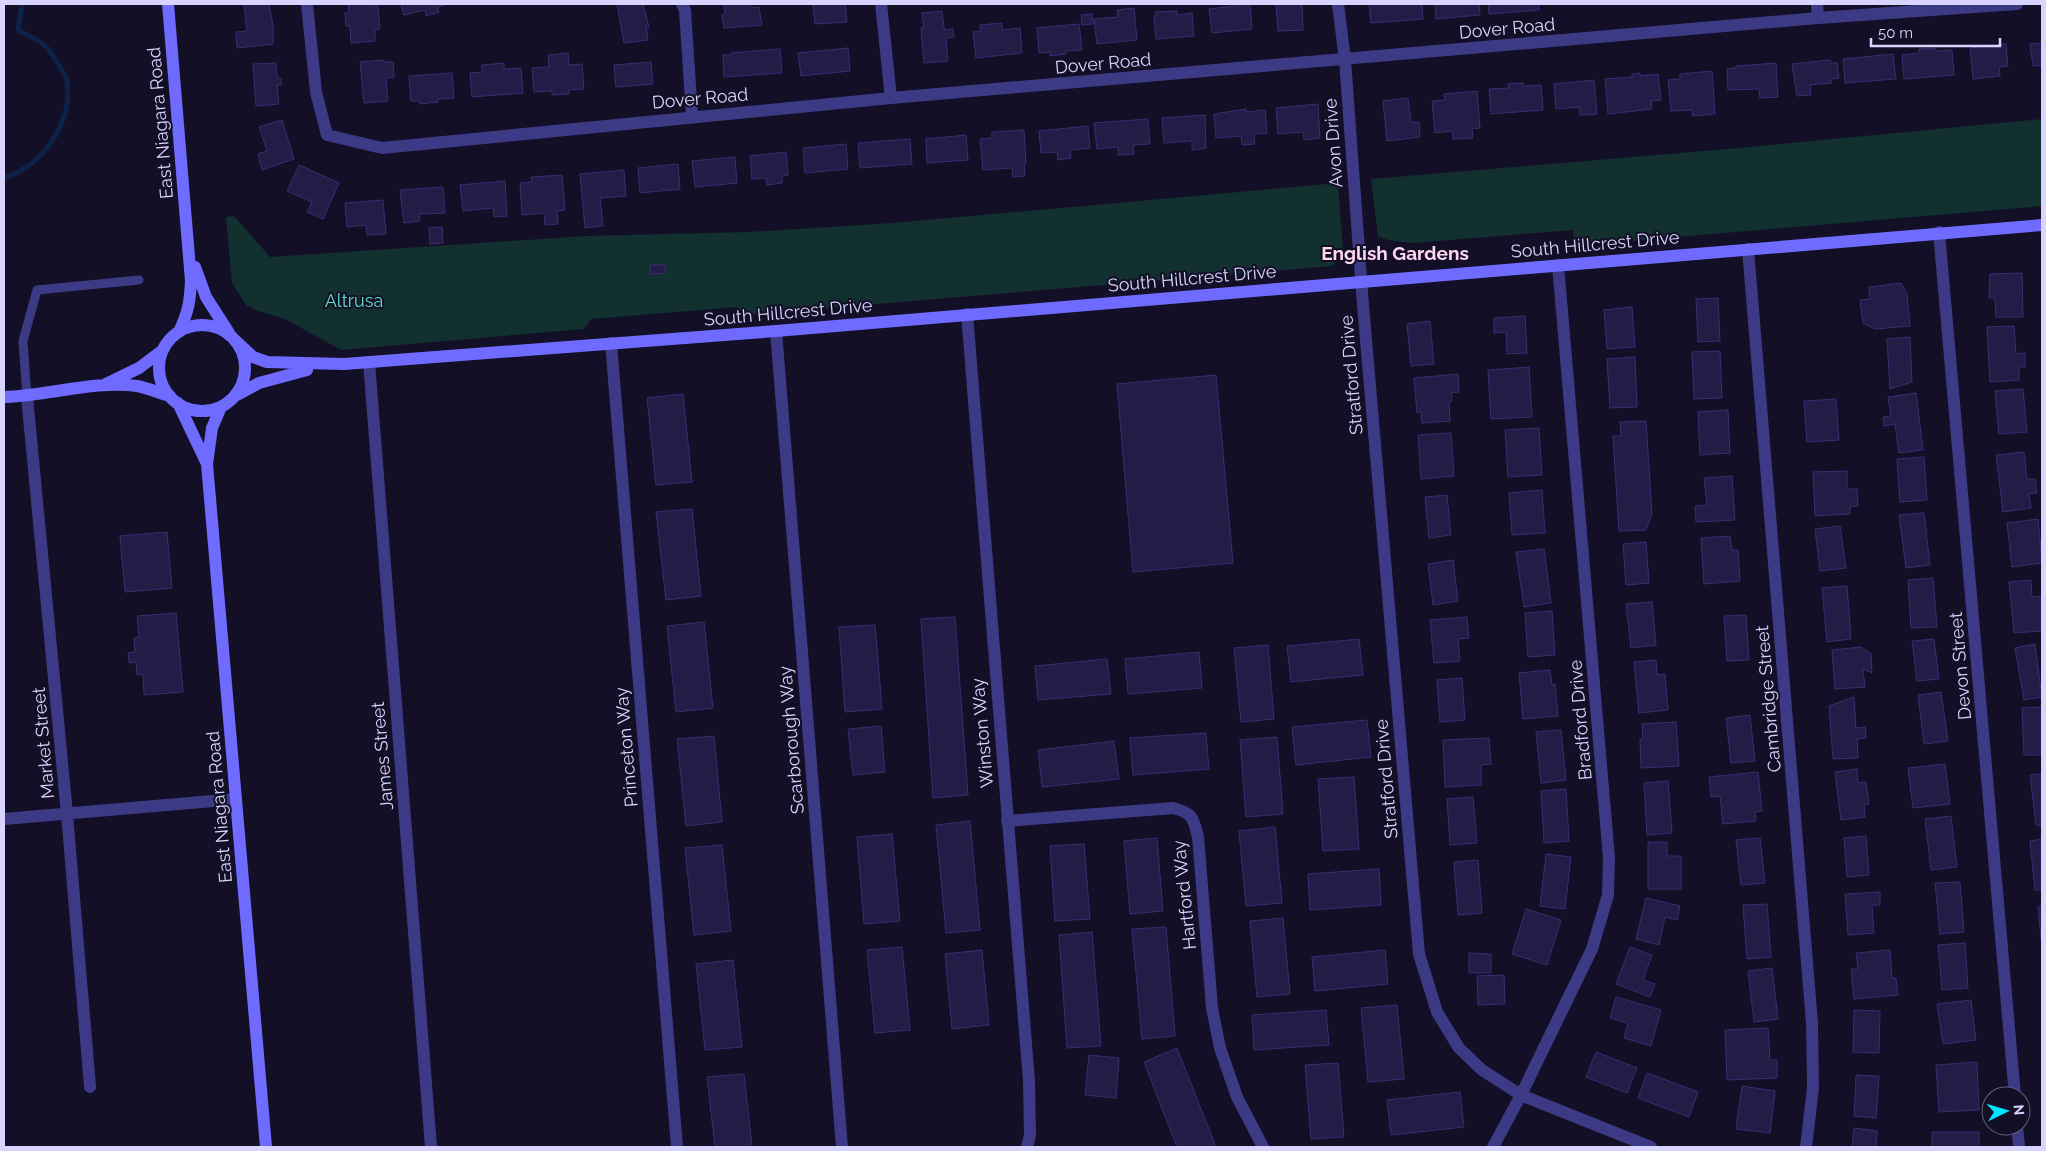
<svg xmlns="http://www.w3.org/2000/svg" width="2046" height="1151" font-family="Raleway,sans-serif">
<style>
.green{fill:#12302f}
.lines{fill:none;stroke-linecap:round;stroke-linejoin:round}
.stream{stroke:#0c2248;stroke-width:5}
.building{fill:#241b47;stroke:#3b2d73}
.lane{stroke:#3d3a85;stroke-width:9}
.street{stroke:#3d3a85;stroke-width:12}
.secondary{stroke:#6f6bff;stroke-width:12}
.labels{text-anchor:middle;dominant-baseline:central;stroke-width:4;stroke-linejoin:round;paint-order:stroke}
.street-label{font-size:18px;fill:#d9d4ff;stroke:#130f26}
.park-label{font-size:18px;fill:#5fe0c0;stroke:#130f26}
.neighbourhood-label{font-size:19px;font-weight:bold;fill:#ffd6f0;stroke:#130f26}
</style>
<rect width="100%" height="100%" fill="#130f26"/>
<path class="green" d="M2042 119V206L1583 245 1574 237 1573 230 1414 243 1392 241 1378 237 1371 179 1728 149Z
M1338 183 1343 250 1342 256 1332 266 744 315 736 307 591 319 584 329 341 350 285 319 258 311 246 305 232 283 226 217 234 216 270 257 585 236 749 232 893 223Z"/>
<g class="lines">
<path class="stream" d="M4 178C42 166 73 123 67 82 67 76 50 50 45 46 38 39 27 35 18 30L22 4"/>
</g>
<path class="building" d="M244 4H269L273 26V44L237 48 236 32 247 31Z
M348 4H372V6H378L380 29H375V41L351 43 350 26H346L345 13 349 12Z
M401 4H443L444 5 437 7 439 12 426 16 425 10 404 15Z
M617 4H643L649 27H646L648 40 624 43Z
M724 4H750V8L759 7 762 25 724 28 722 14H725Z
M821 4H845L847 22 815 24 813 6Z
M1234 4H1250L1252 29 1212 33 1209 9 1235 6Z
M1276 4H1302L1303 30 1278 31Z
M1369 4H1422L1423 19 1371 23Z
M1435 4H1479L1480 15 1436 19Z
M1488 4H1538L1539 10 1489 14Z
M1134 8 1137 40 1097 44 1094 19 1118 17 1117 10Z
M942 11 944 27 945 30 953 29 954 37 946 38 948 61 924 63 921 28H924L922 13Z
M1177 11V15L1192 13 1194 36 1156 39 1154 16H1156V12Z
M1092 14 1093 24 1082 25 1081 15Z
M1002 23V30L1020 28 1022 53 976 58 973 32 981 31 980 25Z
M1079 24 1082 50 1066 51V54L1050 56V52L1039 53 1037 28Z
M2042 43V65L2033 66 2030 44Z
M2006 44 2008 66 1999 67 2000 76 1973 79 1970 48Z
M848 48 850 71 801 76 798 53Z
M1935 48 1936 51 1952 50 1954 75 1904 79 1902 55 1919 53V49Z
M780 49 782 73 724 77 723 55H731V53Z
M568 53 569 65 582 64 584 89 569 90V94L552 95V91L534 92 532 68 549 67 548 55Z
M1893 54 1896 79 1845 83 1843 59Z
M384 60V62H393L394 77 386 78 388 101 364 103 360 62Z
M1830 60 1831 63H1837L1839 78 1831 79 1832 83 1810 85 1811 95 1797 96 1792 64Z
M651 62 653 84 616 87 614 65Z
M276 63 277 78H281V85H277L279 104 256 106 253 64Z
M504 63V69L521 68 523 93 472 97 470 73 482 72V65Z
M1776 63 1778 97 1760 98 1759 89 1728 90 1727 69 1736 68V66Z
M1712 71 1715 114 1693 116 1692 110 1671 111 1668 80 1680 79V74Z
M452 73 454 98 438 99V102L420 104V101H411L409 76Z
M1640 73V76L1658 74 1661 100 1651 101 1652 109 1608 114 1605 79 1632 77V74Z
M1594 80 1597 114 1580 115 1579 107 1556 109 1554 84Z
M1523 83V86L1541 85 1543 110 1491 114 1489 89 1509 88 1508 84Z
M1477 91 1480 128 1472 129 1473 138 1453 139 1452 131 1435 133 1432 101 1445 100 1444 94Z
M1408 98 1411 122H1419L1420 137 1387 141 1383 101Z
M1318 104 1320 138 1304 140 1303 132 1278 134 1276 108Z
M1246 109V112L1265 110 1267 133 1254 134 1255 144 1242 145 1241 136 1216 138 1214 114Z
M1205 115 1206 148 1192 150V141L1164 143 1162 118Z
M1148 119 1150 144 1133 145 1134 154 1118 155V147L1097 149 1094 123Z
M282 120 294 159 262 170 258 154 267 151 259 127Z
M1088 126 1090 148 1070 150 1071 158 1058 160 1057 152 1041 153 1039 131Z
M1024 130 1026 164H1024L1025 176 1013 177 1012 168 983 170 980 139 992 138V132Z
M966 135 968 160 927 163 926 139Z
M910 139 912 164 860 168 858 143Z
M846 144 848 169 805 173 803 148Z
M786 152 788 175 782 176V183L767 185 766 178 752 179 750 156Z
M735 157 737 183 695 187 692 161Z
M678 164 680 189 640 193 638 168Z
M299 165 339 183 323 219 307 212 312 202 287 191Z
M624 170 626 196 600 198 603 226 585 228 580 174Z
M562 175 565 210 557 211 558 224 545 225 544 213 522 215 520 183 532 182 531 177Z
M505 181 507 216 494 217 493 208 463 211 460 185Z
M443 187 445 213 419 214 420 221 404 223 400 190Z
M383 200 386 234 367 235 366 225 347 227 345 203Z
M442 227 443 243 430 244 429 228Z
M650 265H665V273L651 274Z
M2022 273 2023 317H1996L1995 298H1989L1990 274Z
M1901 283 1907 294 1910 326 1875 329 1863 323 1860 300 1870 299 1869 287Z
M1718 298 1720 341 1698 342 1696 299Z
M1632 307 1635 347 1607 349 1604 310Z
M1525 316 1527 353 1507 354 1506 332 1494 333V318Z
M1430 321 1434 364 1411 366 1407 324Z
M2014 326 2016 354 2025 353V367H2019V380L1990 382 1987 327Z
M1910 337 1912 382 1890 389 1887 339Z
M1720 351 1722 398 1694 399 1692 352Z
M1635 357 1637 407 1610 408 1607 359Z
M1529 367 1532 417 1491 419 1488 370Z
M1458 374 1459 392 1451 393 1452 401 1449 402 1450 421 1422 423 1421 411 1417 413 1414 378Z
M1216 375 1233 563 1133 572 1117 384Z
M2023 389 2027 432 1999 434 1995 391Z
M1916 393 1923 450 1899 453 1895 424 1884 426 1883 417 1891 416 1888 397Z
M683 394 692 482 656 485 647 398Z
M1836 399 1839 440 1807 442 1804 401Z
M1728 410 1730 453 1700 455 1698 412Z
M1646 421 1652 514 1646 530 1619 531 1613 436H1621L1620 422Z
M1539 428 1542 475 1508 477 1505 430Z
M1451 433 1454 476 1421 479 1418 435Z
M2024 452 2027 479H2035L2037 493 2029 494 2031 508 2003 512 1996 455Z
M1924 457 1927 500 1900 502 1897 459Z
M1847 471V489H1857L1858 506 1850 507V514L1815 516 1813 472Z
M1732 476 1735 520 1696 522 1695 506 1707 505 1704 478Z
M1542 490 1545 533 1512 535 1509 493Z
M1447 495 1451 535 1429 538 1425 497Z
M692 509 701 596 666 600 656 512Z
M1924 513 1930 565 1906 568 1899 515Z
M2038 519 2042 563 2012 567 2007 523Z
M1840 526 1846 568 1820 571 1815 529Z
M167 532 172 588 125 592 120 536Z
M1730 536 1732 550H1738L1740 581 1704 584 1701 538Z
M1646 542 1649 583 1626 585 1623 544Z
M1544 549 1551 603 1524 607 1516 552Z
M1453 560 1458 601 1433 605 1428 564Z
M1933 578 1937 627 1911 628 1908 580Z
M2031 580 2032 597 2042 596V631L2014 633 2009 582Z
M1847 586 1851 639 1827 642 1822 588Z
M1652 602 1656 645 1631 648 1626 604Z
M1552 611 1555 655 1528 657 1525 613Z
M176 613 183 692 144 695 143 674 137 675 136 662 129 663 128 653 135 652 134 638 139 637 137 616Z
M1746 615 1749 660 1727 661 1724 616Z
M955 617 968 795 933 798 921 619Z
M1467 617 1469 638 1458 639 1460 661 1434 663 1430 620Z
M704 622 713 708 676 712 667 626Z
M875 625 882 709 845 712 839 627Z
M1359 639 1363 675 1291 682 1287 646Z
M1934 639 1939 679 1917 681 1912 641Z
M2035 644 2042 697 2024 700 2015 648Z
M1268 645 1274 719 1241 722 1234 648Z
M1861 647 1871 654 1872 673 1863 669 1865 687 1835 689 1832 650Z
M1199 652 1202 688 1128 694 1125 659Z
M1107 659 1111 694 1038 700 1035 666Z
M1656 660 1657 675 1665 674 1668 710 1639 713 1634 662Z
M1550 670 1552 685 1555 684 1558 716 1523 719 1519 673Z
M1462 678 1465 720 1440 722 1437 680Z
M1941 692 1948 741 1924 744 1918 695Z
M1854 697 1856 728 1865 727 1866 738 1857 739 1858 758 1833 759 1829 706Z
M2042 707V755H2024L2022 708Z
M1750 715 1755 761 1731 763 1726 718Z
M1367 720 1371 757 1296 765 1292 727Z
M1676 722 1679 766 1641 768 1640 739H1643L1642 724Z
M881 726 885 772 853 775 848 729Z
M1561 730 1566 780 1541 783 1536 732Z
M1206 733 1209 769 1133 775 1130 738Z
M714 736 722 822 686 826 677 739Z
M1277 737 1283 814 1246 817 1240 740Z
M1489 738 1491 764 1481 765V785L1445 787 1443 740Z
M1114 741 1119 779 1042 787 1038 750Z
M1945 764 1950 804 1913 808 1908 768Z
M1857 769 1858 783 1866 782 1869 804 1864 805 1865 817 1841 820 1835 772Z
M1758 772 1762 811 1755 812 1756 821 1723 824 1720 796 1711 797 1709 777Z
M2042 774V826L2036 825 2030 775Z
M1354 777 1359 849 1323 851 1318 779Z
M1668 781 1672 833 1647 835 1644 783Z
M1566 789 1569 841 1544 843 1541 791Z
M1473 797 1477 843 1450 845 1447 799Z
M1951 816 1957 867 1931 870 1925 819Z
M970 821 980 930 946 933 936 825Z
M1275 827 1282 903 1246 906 1239 831Z
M892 834 900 921 864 924 857 837Z
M1866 836 1869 875 1847 877 1844 838Z
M1157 838 1163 911 1130 914 1124 841Z
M1760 838 1765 883 1741 885 1736 840Z
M2042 839V890H2035L2030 841Z
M1648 842H1667V856H1681V889H1648Z
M1084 844 1090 919 1055 921 1050 846Z
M722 845 731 931 694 935 685 848Z
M1546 854 1571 857 1565 909 1540 906Z
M1478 860 1482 913 1458 915 1454 862Z
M1379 869 1381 905 1310 910 1308 874Z
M1960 882 1964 932 1940 934 1935 883Z
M1880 892V905H1872L1874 933 1848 935 1845 894Z
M1646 898 1680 906 1677 920 1665 917 1659 945 1636 939Z
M1767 904 1771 957 1747 959 1743 905Z
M2038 907H2042V948Z
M1526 909 1561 920 1547 965 1512 954Z
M1283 918 1290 994 1257 997 1250 921Z
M1166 927 1175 1036 1142 1039 1132 929Z
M1092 932 1101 1046 1067 1048 1059 935Z
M1965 943 1968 988 1942 990 1938 945Z
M902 947 910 1030 875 1033 867 950Z
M1630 947 1652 955 1643 980 1655 984 1650 997 1616 984Z
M982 950 989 1025 952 1029 945 954Z
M1385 950 1388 984 1315 991 1312 957Z
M1890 950 1892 978H1896L1898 995 1854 999 1851 969H1858L1856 953Z
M1469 953 1491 954V973H1469Z
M733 960 742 1047 705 1050 696 964Z
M1772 968 1778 1019 1754 1022 1748 971Z
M1504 975 1505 1004 1478 1005 1477 976Z
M1616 997 1661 1010 1651 1046 1624 1038 1628 1023 1610 1018Z
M1971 1000 1976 1040 1943 1044 1937 1004Z
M1397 1005 1404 1079 1368 1082 1361 1008Z
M1326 1010 1329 1045 1254 1050 1252 1015Z
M1854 1010 1880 1011 1879 1053 1853 1052Z
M1768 1028 1770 1060H1777V1078L1727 1080 1725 1030Z
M1177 1048 1216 1147H1177L1144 1062Z
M1596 1052 1637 1068 1627 1093 1586 1077Z
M1089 1055 1119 1058 1116 1098 1085 1095Z
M1977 1062 1979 1110 1939 1112 1936 1065Z
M1338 1063 1344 1137 1311 1139 1305 1065Z
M1647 1073 1698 1092 1689 1117 1638 1098Z
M744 1074 752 1147H715L707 1077Z
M1856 1075 1879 1076 1876 1118 1854 1116Z
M1742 1086 1775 1091 1770 1133 1736 1129Z
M1460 1092 1464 1127 1391 1135 1387 1100Z
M1854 1128 1877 1131 1876 1147H1852Z
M1932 1132H1979V1147H1932Z"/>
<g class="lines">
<path class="lane" d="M27 397 23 341 37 290 139 280"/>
<path class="street" d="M307 4 316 92 327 135 382 148 891 98 1818 18 2017 4
M682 4 685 10 692 116
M881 4 891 98
M1338 4 1345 60 1363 305 1419 954 1437 1012 1459 1048 1482 1070 1521 1095 1651 1147
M1817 4 1818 18
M1939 232 2015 1096
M1748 249 1812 1023 1813 1088 1806 1147
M967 314 1029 1081 1030 1135 1027 1147
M776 331 842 1147
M611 343 677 1147
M369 362 431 1147
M27 397 67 814 90 1087
M4 819 236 799
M1007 821 1173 808C1193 813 1193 818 1198 837L1212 1008 1220 1048 1237 1097 1263 1147
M2017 1126 2019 1147
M1493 1147 1521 1095 1592 949 1608 895 1609 858 1558 265"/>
<path class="secondary" d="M168 4 191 281C190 303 188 312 179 332
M195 267 206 297 229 333
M159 368a43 43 0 1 1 86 0a43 43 0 1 1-86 0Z
M236 341 253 357 267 362 344 364 776 331 2042 225
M106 384 139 368 163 350
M237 395 259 383 307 370
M4 397C46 396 96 380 137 386 148 388 159 393 170 396
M178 403 207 464
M221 407 212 428 207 464 266 1147"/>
</g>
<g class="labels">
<g class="street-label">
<text transform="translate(1507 28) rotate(-5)">Dover Road</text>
<text transform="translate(1103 63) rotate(-5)">Dover Road</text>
<text transform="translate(700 98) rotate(-5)">Dover Road</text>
<text transform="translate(160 123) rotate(-95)">East Niagara Road</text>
<text transform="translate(1333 143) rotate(-94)">Avon Drive</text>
<text transform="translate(1595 244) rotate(-5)">South Hillcrest Drive</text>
<text transform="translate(1192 278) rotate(-5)">South Hillcrest Drive</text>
<text transform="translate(788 312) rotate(-5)">South Hillcrest Drive</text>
<text transform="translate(1351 375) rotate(-95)">Stratford Drive</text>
<text transform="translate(1960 666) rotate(-95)">Devon Street</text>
<text transform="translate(1768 699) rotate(-95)">Cambridge Street</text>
<text transform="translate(1580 720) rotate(-95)">Bradford Drive</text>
<text transform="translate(982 733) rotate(-95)">Winston Way</text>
<text transform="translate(791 740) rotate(-95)">Scarborough Way</text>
<text transform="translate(43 743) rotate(-95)">Market Street</text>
<text transform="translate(626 747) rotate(-95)">Princeton Way</text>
<text transform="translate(382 756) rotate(-95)">James Street</text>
<text transform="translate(1386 779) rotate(-95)">Stratford Drive</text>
<text transform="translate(219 807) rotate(-95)">East Niagara Road</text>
<text transform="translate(1184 895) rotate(-96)">Hartford Way</text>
</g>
<g class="park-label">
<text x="354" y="300">Altrusa</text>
</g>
<g class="neighbourhood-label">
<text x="1395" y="253">English Gardens</text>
</g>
</g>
<rect width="2046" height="1151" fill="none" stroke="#d9d4ff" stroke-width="10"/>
<g transform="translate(2006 1111) rotate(85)"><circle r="24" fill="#130f26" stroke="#625e7d"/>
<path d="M0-4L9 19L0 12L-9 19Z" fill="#00e5ff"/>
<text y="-8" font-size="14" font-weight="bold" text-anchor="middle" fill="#d9d4ff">N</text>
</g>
<path d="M1871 38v8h129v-8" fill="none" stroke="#d9d4ff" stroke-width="2.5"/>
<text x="1878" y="38" font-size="15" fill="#d9d4ff" stroke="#130f26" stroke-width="4" paint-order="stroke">50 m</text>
</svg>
